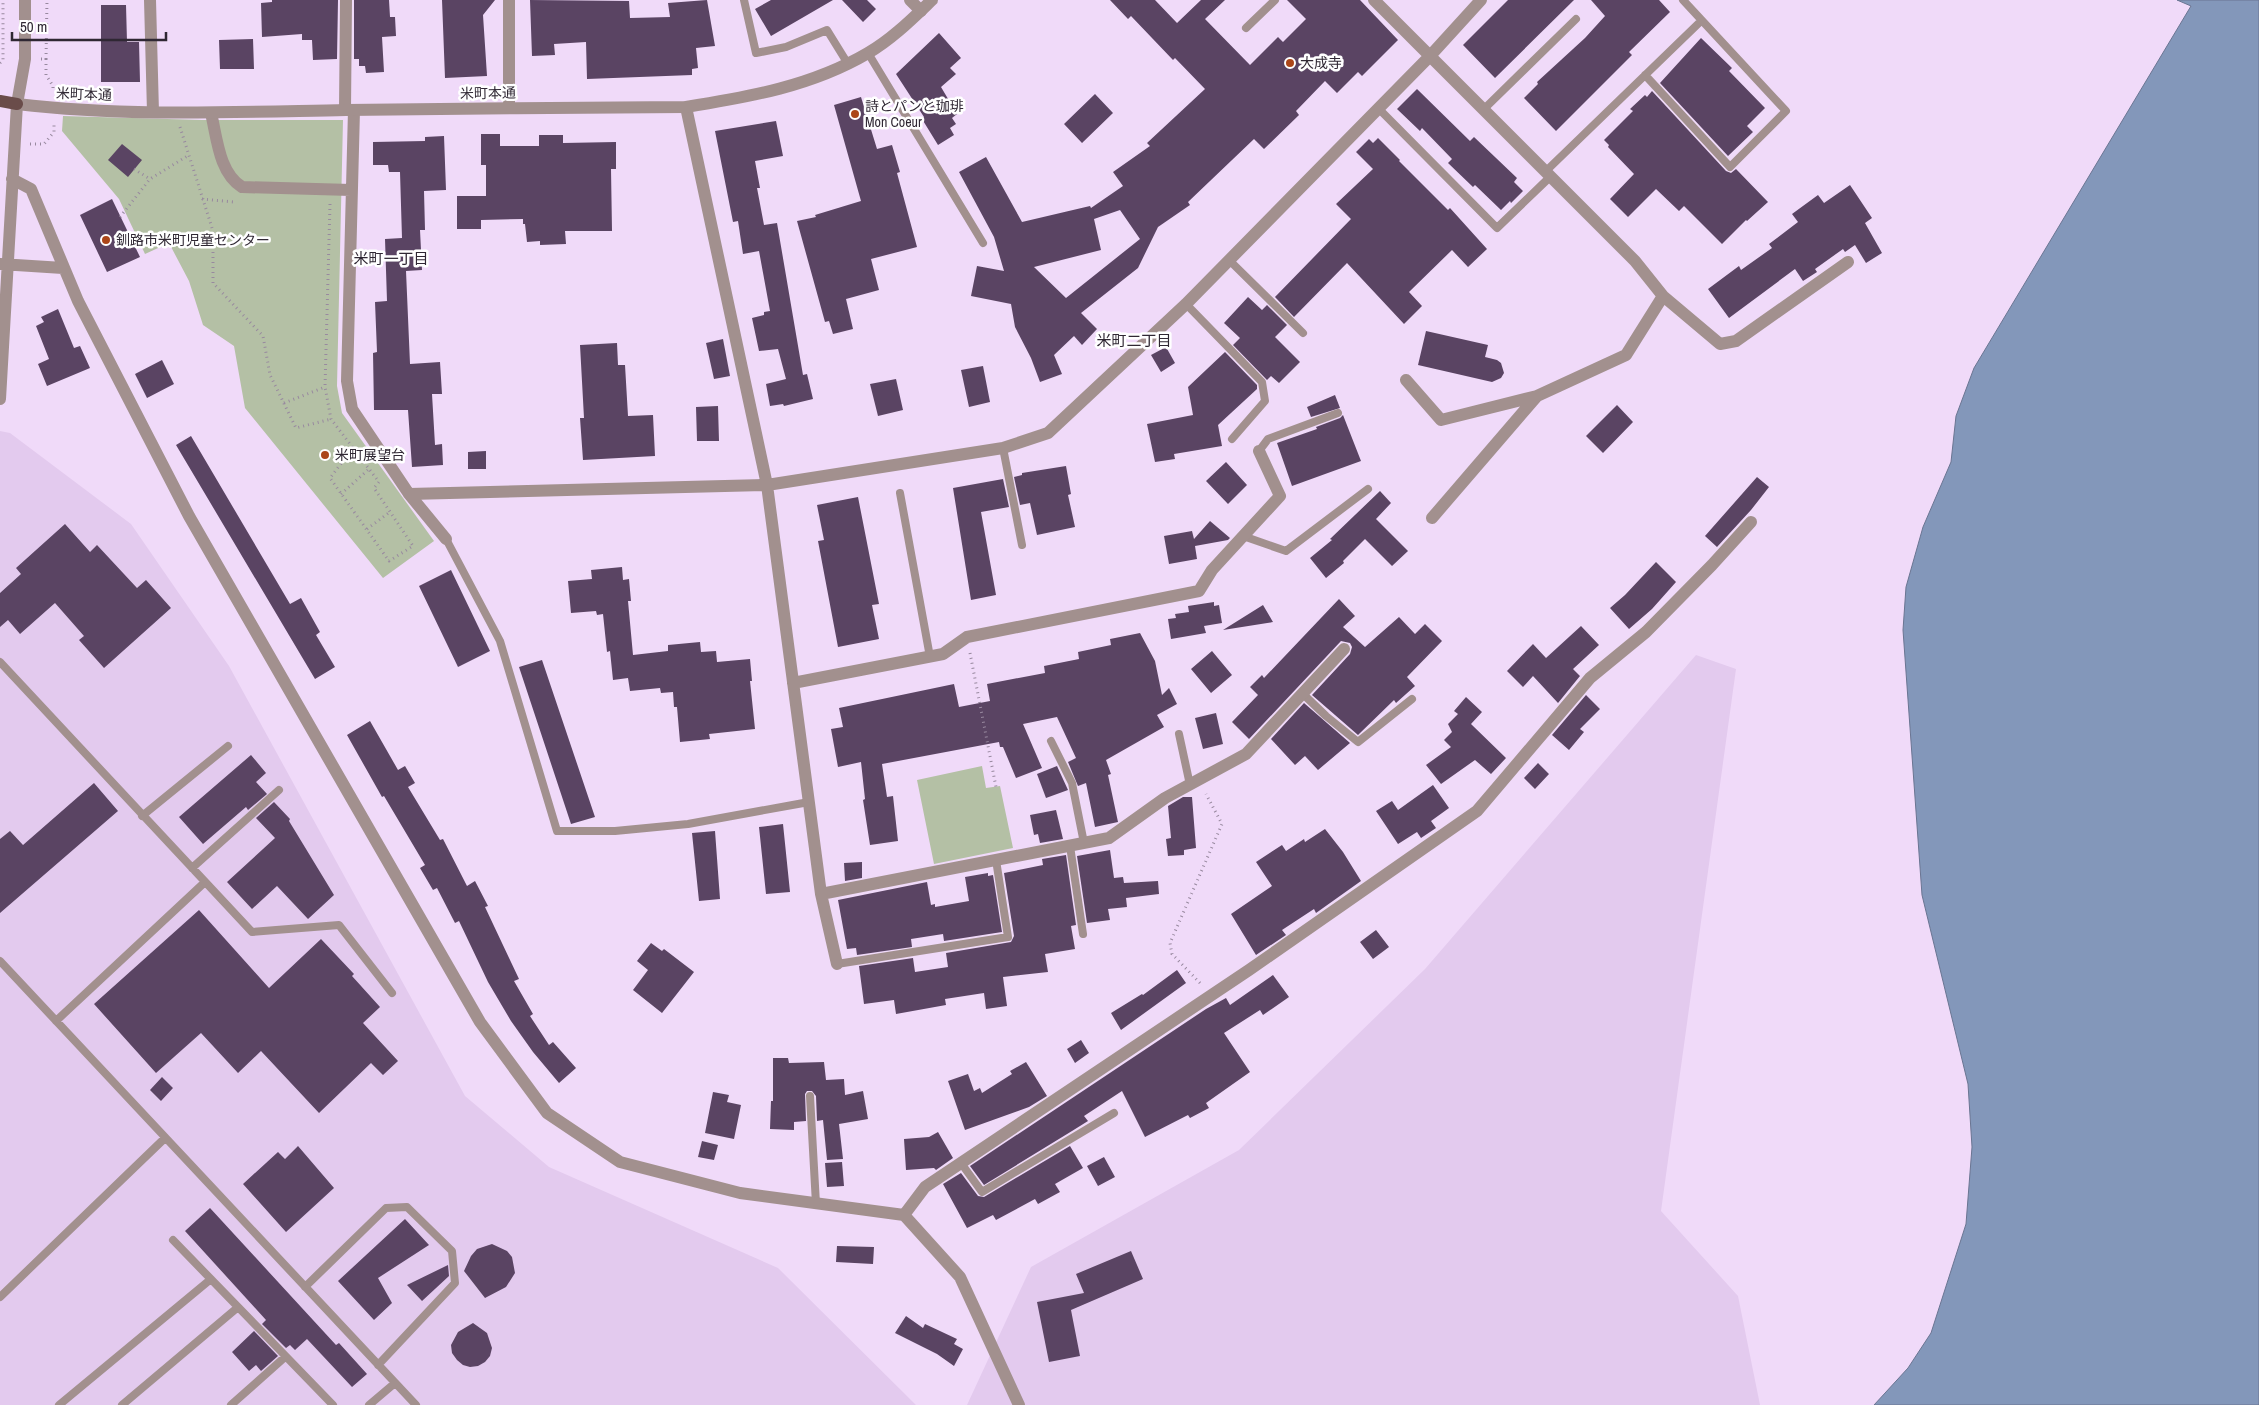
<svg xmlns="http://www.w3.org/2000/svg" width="2259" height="1405" font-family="'Archivo Narrow','Noto Sans JP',sans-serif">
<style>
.built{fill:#e3caee}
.green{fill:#b4c0a5}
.water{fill:#8397ba;stroke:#6a7592}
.building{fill:#5a4463;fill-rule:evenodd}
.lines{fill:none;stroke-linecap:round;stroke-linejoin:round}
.path{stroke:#98899f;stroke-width:3;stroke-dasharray:1 4;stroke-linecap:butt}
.service{stroke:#a2908e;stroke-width:8}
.minor{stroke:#a2908e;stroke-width:12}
.tertiary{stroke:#a2908e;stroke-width:12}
.primary{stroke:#6a4c4a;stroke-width:12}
.poi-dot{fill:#ab4618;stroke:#fff;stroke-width:2}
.labels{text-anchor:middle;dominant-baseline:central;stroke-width:5;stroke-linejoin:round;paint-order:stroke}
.poi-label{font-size:14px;fill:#2f2733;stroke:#fff;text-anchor:start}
.street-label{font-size:14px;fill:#2f2733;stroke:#fff}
.neighbourhood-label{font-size:15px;fill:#2f2733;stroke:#fff}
</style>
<rect width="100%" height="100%" fill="#f0daf9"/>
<path class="built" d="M0 431 10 433 131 524 229 666 465 1096 549 1167 778 1268 916 1405H0Z
M1696 655 1736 669 1661 1211 1738 1296 1760 1405H967L1031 1267 1239 1150 1425 969Z"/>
<path class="green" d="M63 116 202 120H343L337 386 342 413 434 541 383 578 245 408 234 346 203 325 189 281 169 243 145 254 119 199 62 131Z
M982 766 986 788 1000 786 1013 848 934 864 917 780Z"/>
<path class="water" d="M2177 0H2259V1405H1874L1908 1368 1931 1333 1966 1224 1972 1147 1968 1084 1922 895 1903 630 1906 587 1923 527 1951 462 1956 416 1974 368 2191 6Z"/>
<path class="building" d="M272 0H338L337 59 313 60 312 40H302V34L262 37 261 3 272 2Z
M354 0H389L390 17H395L396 36 382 37 384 72 366 73 365 66H359V59H354Z
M442 0H495L483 15 487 76 445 78Z
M530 0 629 1 630 18 670 17 668 3 707 0 715 46 696 48 698 68 692 69V75L587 79 586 42 554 44 555 55 532 56Z
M771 0H833L771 36 755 9Z
M842 0H867L876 9 863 22Z
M1110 0H1155L1177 23 1201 0H1225L1205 19 1250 65 1278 37 1283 42 1306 19 1287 0H1360L1398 40 1362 76 1358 72 1337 93 1325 81 1296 111 1299 115 1264 149 1254 139 1188 202 1190 205 1158 227 1138 268 1081 313 1097 329 1082 345 1074 336 1054 355 1062 374 1040 382 1031 358 1015 327 1011 304 971 296 977 266 1004 271 994 237 959 172 986 157 1022 222 1090 206 1091 208 1123 186 1113 172 1150 146 1147 143 1205 89 1175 58 1173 60 1131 16 1128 19ZM1120 210 1140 239 1066 298 1034 267 1101 250 1094 219Z
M1508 0H1574L1495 78 1463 45Z
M1591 0H1659L1670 12 1629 52 1632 55 1556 131 1524 98 1538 84 1537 82 1585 38 1605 16Z
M101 5H126L127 42H139L140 82H101Z
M939 33 961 58 950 68 956 74 941 87 957 114 952 118 956 124 950 128 954 135 938 145 922 119 924 117 896 74Z
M1701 38 1732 68 1729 71 1765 108 1747 126 1753 132 1728 156 1660 83Z
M253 39 254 69H220L219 40Z
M1417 89 1470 141 1474 137 1517 178 1514 182 1523 191 1511 203 1510 201 1501 210 1475 185 1473 187 1448 163 1452 159 1422 128 1420 131 1397 109Z
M1652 91 1726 171 1731 173 1736 169 1768 202 1747 221 1746 220 1722 244 1684 206 1679 211 1656 189 1628 217 1610 199 1634 174 1608 147 1609 145 1604 140 1633 111 1630 109 1645 95 1647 97Z
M1095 94 1113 113 1082 143 1064 124Z
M861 97 877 149 892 145 900 172 897 173 917 247 871 259 879 290 846 299 853 329 833 334 829 321 825 322 797 221 816 217 815 215 861 201 834 105Z
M776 121 783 156 755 161 760 188H757L764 225 777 223 803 375 807 374 813 399 784 406 783 404 770 406 766 384 786 379 778 349 759 351 752 318 764 315V312L770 311 759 251 743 254 738 221 733 222 715 131Z
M481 134H500V146H539V135H563V143L616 142V169H611L612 231H565L566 244 540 245V241L527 242 525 224H523V219L481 220V229H457V196H486V165H481Z
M444 136 446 190 424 191 425 230H420L422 270 406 271 410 364 440 362 442 394H432L435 445 442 444 443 465 412 467 408 410H374L373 353 377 352 375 302 387 301 385 239 402 238 400 172H389L388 165H373V142L425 141V137Z
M1378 138 1400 160 1399 161 1448 210 1450 208 1487 249 1468 267 1452 250 1409 292 1422 306 1404 324 1347 263 1294 317 1275 297 1351 219 1336 204 1373 169 1356 152 1369 139 1373 143Z
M122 144 142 160 128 177 108 160Z
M1850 185 1872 218 1865 223 1882 253 1866 263 1855 245 1845 252 1843 249 1815 269 1817 272 1803 281 1795 269 1729 318 1708 289 1739 266 1741 270 1772 248 1769 244 1798 222 1792 214 1818 195 1824 203Z
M112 199 140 257 107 272 80 215Z
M1248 297 1262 310 1267 305 1287 325 1275 337 1300 362 1279 383 1271 376 1267 380 1233 345 1240 338 1224 323Z
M58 309 74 348 80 346 90 368 47 386 38 364 49 359 36 326 44 322 41 317Z
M1426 331 1488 345 1485 357 1497 360 1501 363 1504 373 1501 378 1492 382 1418 365Z
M723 339 730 376 714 379 706 343Z
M617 343 618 365H625L628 416 653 415 655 456 583 460 580 418H584L580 345Z
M1166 347 1175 363 1161 372 1151 355Z
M1225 352 1257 385V389L1218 425 1222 446 1174 454 1175 459 1155 462 1147 424 1193 415 1188 387Z
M162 360 174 384 147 398 135 374Z
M983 366 990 402 969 407 961 370Z
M896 379 903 410 878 416 870 384Z
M1335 395 1340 408 1311 417 1307 407Z
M1617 405 1633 422 1603 453 1586 436Z
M718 406 719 441H697L696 407Z
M1343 415 1361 461 1292 486 1277 443 1317 429 1316 427 1340 418Z
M191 436 290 604 301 598 320 632 316 635 335 667 315 679 176 445Z
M486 451V469H468V452Z
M1226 462 1247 485 1228 504 1206 481Z
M1066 466 1071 494 1068 495 1075 527 1037 535 1030 503 1020 505 1014 477 1022 475V473Z
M1757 477 1769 487 1751 510 1717 547 1705 536Z
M1003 479 1009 507 981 512 996 595 971 600 953 488Z
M1380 491 1391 503 1376 519 1408 551 1392 566 1365 539 1343 561 1344 563 1326 578 1310 558 1332 540 1330 539Z
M858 497 879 604 872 605 879 639 838 647 818 541 824 540 817 505Z
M1210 521 1230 538 1228 540 1195 546 1197 559 1169 564 1164 536 1192 531 1194 539Z
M65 524 90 552 97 545 137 588 146 580 171 608 104 668 79 640 84 636 55 603 20 634 8 620 0 627V593L21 574 16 568Z
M1656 562 1676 582 1652 609 1629 629 1610 608 1625 595Z
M622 567 623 580 629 579 631 601H628L633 655 668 651V645L700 642 701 652 716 651 717 662 750 659 752 681H750L755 729 709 734 710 739 680 742 677 707H674L673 692 661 693 660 688 630 691 628 678 613 680 610 651 607 652 603 614 597 615 596 611 571 613 568 581 592 579 591 570Z
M451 570 490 651 458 667 419 586Z
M1339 599 1355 616 1343 627 1365 647 1399 617 1415 634 1425 624 1442 641 1407 677 1415 686 1396 703 1394 700 1358 735 1312 695 1350 654 1352 647 1350 643 1341 641 1249 739 1232 722 1258 695 1250 687 1262 675 1264 678Z
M1214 602V606L1219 605 1222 623 1204 626 1206 633 1171 639 1168 619 1176 618 1175 614 1189 612 1188 606Z
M1263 605 1273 622 1223 630Z
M1581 626 1599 645 1573 669 1580 676 1558 703 1533 676 1523 687 1507 671 1533 644 1546 658Z
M1140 633 1155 661 1162 695 1169 688 1177 704 1157 715 1164 727 1106 760 1111 774 1108 775 1118 822 1095 827 1086 783 1078 786 1068 762 1076 758 1057 717 1023 724 1042 768 1016 778 1003 747H1000L999 742 882 764 887 797 893 796 898 841 870 845 863 800 865 799 861 762 838 767 831 729 843 727 839 708 954 684 959 707 990 701 987 684 1045 673 1044 666 1079 659 1078 652 1111 645 1110 639Z
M1212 651 1232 675 1211 693 1191 669Z
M542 660 595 817 571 824 519 667Z
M1586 695 1600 709 1580 729 1584 732 1569 750 1552 735Z
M1466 697 1482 712 1471 724 1506 758 1491 774 1475 760 1441 784 1426 765 1451 747 1444 740 1452 732 1448 724 1458 714 1454 711Z
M1304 703 1350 743 1318 770 1305 756 1295 765 1271 739Z
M1216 713 1223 744 1203 749 1195 718Z
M370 721 398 770 405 766 415 783 408 787 440 840 443 839 467 886 475 881 488 906 485 907 519 979 514 981 533 1014 530 1016 549 1045 553 1042 576 1068 559 1083 533 1052 511 1021 488 982 459 921 455 923 437 888 433 890 420 868 425 865 384 796 382 797 347 735Z
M251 755 266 773 256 782 267 794 248 810 246 807 203 844 179 817Z
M1538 763 1549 774 1535 789 1524 778Z
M1057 766 1068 790 1046 798 1037 774Z
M94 783 118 811 0 913V839L10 831 23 845Z
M1433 785 1449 808 1431 821 1436 828 1421 838 1417 832 1398 844 1376 811 1392 801 1398 810Z
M1183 797H1192L1196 848 1184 850V855L1168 856 1166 839 1171 838 1168 806Z
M274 802 290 819 289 821 334 895 308 919 277 886 252 909 227 882 275 838 256 818Z
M1056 810 1063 839 1040 843 1038 834 1034 835 1030 815Z
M783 824 790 892 766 894 759 827Z
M1325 829 1343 852 1361 881 1316 913 1314 909 1282 930 1286 935 1256 955 1231 914 1272 886 1256 862 1282 845 1286 851 1304 839 1305 842Z
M715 831 720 899 699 901 692 833Z
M1110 850 1114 878 1123 877 1124 883 1158 881 1159 894 1126 898 1127 907 1108 909 1110 920 1087 923 1077 856Z
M1066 855 1076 925 1071 926 1075 949 1045 954 1048 972 1003 977 1007 1006 986 1009 984 993 945 999 946 1005 896 1014 894 1000 864 1004 859 966 913 958 915 972 948 967 946 953 1011 942 1014 936 1004 873 1043 865 1042 859Z
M862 862V878L845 881 844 863Z
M988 873V876L993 875 1002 932 944 941 943 934 911 939 912 947 857 955 856 948 847 949 838 900 927 882 931 905 935 904V907L969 901 965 877Z
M199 910 269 988 321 939 354 974 352 976 380 1007 363 1023 398 1061 383 1075 371 1063 319 1113 261 1051 238 1073 201 1033 156 1073 94 1004Z
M1376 930 1389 947 1373 959 1360 942Z
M651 943 662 951 664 949 694 972 662 1013 633 990 648 970 637 961Z
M1177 970 1186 983 1121 1030 1111 1013 1142 994 1143 995Z
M1273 975 1289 997 1263 1015 1260 1010 1224 1033 1250 1072 1206 1103 1209 1108 1190 1118 1188 1115 1145 1137 1122 1091 1084 1116 1088 1121 1072 1131 984 1185 970 1166 1206 1009 1226 998 1230 1005Z
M1081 1040 1089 1053 1075 1063 1067 1049Z
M773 1058H788L789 1063 824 1062 826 1080 844 1079 845 1095 863 1091 868 1119 839 1124 843 1159 827 1160 823 1120 817 1121 816 1096 812 1091H807L805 1094 806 1121 794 1122V1130L770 1129 771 1101H773Z
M1026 1062 1047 1096 1029 1107 965 1130 948 1081 968 1074 974 1091 980 1088 982 1093 1012 1074 1010 1071Z
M162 1077 173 1088 161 1101 150 1090Z
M713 1092 729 1095 727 1102 741 1105 734 1139 705 1133Z
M938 1132 953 1158 936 1170 934 1168 906 1170 904 1139 929 1137Z
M702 1141 718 1145 714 1160 698 1157Z
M298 1146 334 1188 286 1232 243 1184 278 1152 285 1159Z
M1070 1146 1083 1168 1055 1184 1060 1192 1038 1204 1035 1199 996 1220 993 1215 967 1228 943 1184 961 1173 978 1196 984 1197Z
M1104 1157 1115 1177 1098 1186 1087 1166Z
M842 1162 844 1186 827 1187 825 1163Z
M210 1208 336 1345 339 1343 367 1374 352 1387 307 1339 295 1350 290 1345 286 1348 262 1324 266 1320 185 1231Z
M405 1219 429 1245 378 1278 392 1303 374 1320 338 1281Z
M492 1244 507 1251 512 1257 515 1273 506 1287 485 1298 464 1271 471 1256 477 1249Z
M837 1246 874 1247 873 1264 836 1262Z
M1131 1251 1143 1279 1071 1310 1080 1356 1049 1362 1037 1302 1084 1293 1076 1274Z
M448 1265 449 1276 422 1301 407 1285Z
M906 1316 923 1328 925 1324 957 1339 954 1344 963 1349 954 1366 937 1354 895 1333Z
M473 1323 487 1333 492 1348 490 1356 485 1362 478 1366 470 1367 463 1365 457 1360 452 1353 451 1345 458 1332Z
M254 1331 278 1356 261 1371 256 1365 249 1371 232 1352Z"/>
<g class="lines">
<path class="path" d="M41 59H46V75L53 86V91
M46 59 47 0
M0 63 3 60V0
M180 127 213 231V283L263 336 270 375 296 428 331 419
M30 144H44L54 132V122
M134 169 150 179
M202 199 234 202
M330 204 325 387 331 419 379 482 374 488 413 546 389 561 330 478 353 448
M120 217 150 179 189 155
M284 403 325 387
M341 494 369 469
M367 529 390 512
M970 653 996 787
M1200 983 1172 954 1170 943 1222 824 1206 794"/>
<path class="service" d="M744 0 756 53 786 47 827 30 848 64
M1246 28 1275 0
M868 53 983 243
M1645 75 1730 167 1786 111 1683 0
M1379 109 1497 228 1550 177
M1483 110 1576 19
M1545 172 1701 21
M1229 260 1303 333
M1186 304 1262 382 1265 401 1232 439
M1003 448 1022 545
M1259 451 1268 439 1338 413
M900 493 930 657
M1243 536 1286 551 1368 489
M446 539 500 641 557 831H615L688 824 809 802
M0 662 252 932 339 925 392 993
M1303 694 1326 716 1358 742 1412 699
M1179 734 1190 785
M1051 741 1072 783 1084 843
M142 816 228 746
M1070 846 1083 934
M192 868 279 790
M0 961 416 1405
M837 964 1008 937 996 860
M56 1021 205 882
M810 1096 816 1204
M961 1163 982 1192 1114 1113
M173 1240 333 1405
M305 1287 386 1208 407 1207 452 1251 455 1283 378 1365
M0 1297 165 1138
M59 1405 211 1279
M122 1405 237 1308
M231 1405 285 1357
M369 1405 395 1383"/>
<path class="minor" d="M150 0 153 112
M509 0V108
M910 0 921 11
M1374 0 1635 261 1663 296 1626 355 1537 396 1441 420 1406 380
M686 107 767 485 821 894 837 964
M345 110 346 0
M354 110 347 381 352 409 409 494 446 539
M211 113C217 138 219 173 242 187L351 190
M12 179 31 189 78 301 189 516 480 1022 547 1113 620 1162 740 1193 904 1215 960 1277 1019 1405
M0 264 63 268
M1663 296 1720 344 1736 341 1848 262
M0 399 17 104
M409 494 767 485 1003 448 1048 433 1186 304 1430 56 1481 0
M1432 518 1537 396
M793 683 943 654 967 637 1199 591 1212 570 1280 496 1259 451
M821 894 1109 838 1165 798 1246 754 1344 649
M904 1215 925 1187 1249 970 1477 811 1590 678 1646 632 1712 565 1751 522"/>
<path class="tertiary" d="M25 0V59L17 104C126 117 236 112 346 110 459 108 573 108 686 107 749 97 812 86 868 53 892 39 912 19 932 0"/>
<path class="primary" d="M0 101 17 104"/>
</g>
<g class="poi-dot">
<circle cx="1290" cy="63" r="5"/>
<circle cx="855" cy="114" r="5"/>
<circle cx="106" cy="240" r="5"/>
<circle cx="325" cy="455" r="5"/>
</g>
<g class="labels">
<g class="poi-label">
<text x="1300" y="63">大成寺</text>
<text x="865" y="106">詩とパンと珈琲<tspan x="865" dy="16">Mon Coeur</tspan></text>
<text x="116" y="240">釧路市米町児童センター</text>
<text x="335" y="455">米町展望台</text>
</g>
<g class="street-label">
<text transform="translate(488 93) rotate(-1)">米町本通</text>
<text transform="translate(84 94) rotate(2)">米町本通</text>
</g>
<g class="neighbourhood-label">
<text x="391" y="258">米町一丁目</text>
<text x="1134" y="340">米町二丁目</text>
</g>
</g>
<path d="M12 32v8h154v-8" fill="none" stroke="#2f2733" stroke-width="2.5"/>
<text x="20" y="32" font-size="15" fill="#2f2733" stroke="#ffffff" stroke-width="4" paint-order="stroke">50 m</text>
</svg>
